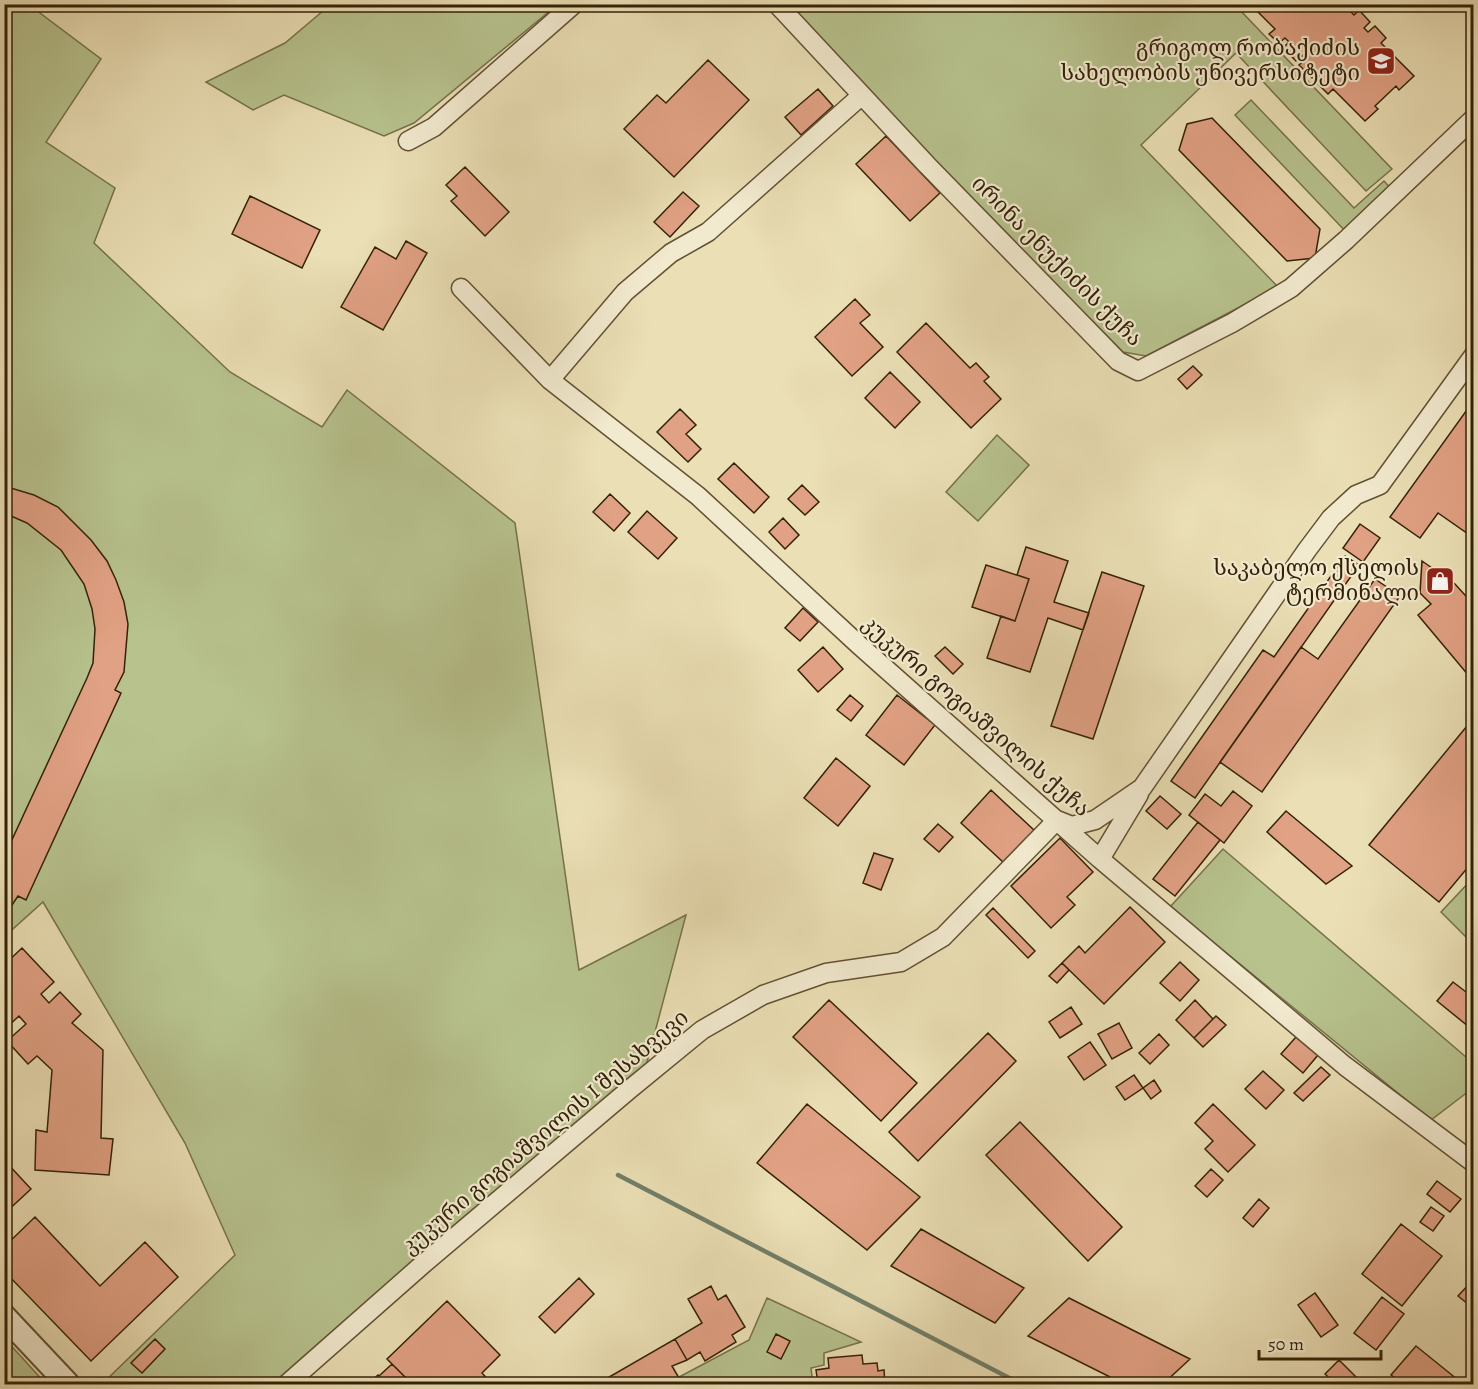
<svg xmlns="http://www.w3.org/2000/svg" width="1478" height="1389" font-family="Alegreya,'Noto Serif Georgian',serif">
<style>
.green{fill:#b7c28d;stroke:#76724a;stroke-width:1.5}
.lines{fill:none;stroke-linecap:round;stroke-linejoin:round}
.stream{stroke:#717f69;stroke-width:4.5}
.building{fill:#e1a184;stroke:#342208;stroke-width:1.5}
.minor-casing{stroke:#625133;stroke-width:21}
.tertiary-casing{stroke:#625133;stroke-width:26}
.minor{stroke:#f2eacf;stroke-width:18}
.tertiary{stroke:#f2eacf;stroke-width:22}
.labels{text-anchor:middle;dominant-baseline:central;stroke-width:4.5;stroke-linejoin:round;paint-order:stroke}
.poi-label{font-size:22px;fill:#342208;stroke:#f2eacf;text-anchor:end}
.street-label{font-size:22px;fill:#342208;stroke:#f2eacf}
</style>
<rect width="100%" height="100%" fill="#ebdfb5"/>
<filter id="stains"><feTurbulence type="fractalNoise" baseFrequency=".00333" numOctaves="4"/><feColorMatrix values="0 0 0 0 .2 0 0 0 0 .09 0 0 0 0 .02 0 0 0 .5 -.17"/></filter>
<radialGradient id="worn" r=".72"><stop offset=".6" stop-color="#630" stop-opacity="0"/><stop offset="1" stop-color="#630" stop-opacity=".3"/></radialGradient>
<path class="green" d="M28 4 101 59 46 142 115 188 94 243 230 372 322 427 347 390 515 523 579 970 686 915 646 1066 277 1384H102L235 1255 185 1143 43 902 5 936 4 5Z
M330 5V4L557 5 414 123 384 136 284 95 253 110 206 82 285 43Z
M784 5H1244L1239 9 1392 169 1366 191 1236 53 1141 145 1278 287 1146 356 1123 352 899 127Z
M1251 100 1354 208 1384 181 1393 191 1348 234 1235 115Z
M997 435 1029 465 978 521 946 492Z
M1223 849 1473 1063V1088L1431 1120 1170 907Z
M1473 878V944L1441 912Z
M767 1298 861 1342 824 1353V1365L811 1368 813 1384H666L749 1340Z
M5 1339 46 1384H5Z"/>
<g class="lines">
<path class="stream" d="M618 1175 1021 1384"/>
</g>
<path class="building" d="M1263 4H1355L1349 10 1354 15 1359 10 1370 22 1364 28 1368 32 1375 26 1386 38 1381 43 1414 76 1399 90 1396 86 1375 106 1378 109 1365 121 1333 89 1328 94 1315 81 1320 75 1317 72 1312 78 1299 65 1306 59 1302 55 1296 61 1283 48 1289 42 1285 38 1279 43 1269 34 1275 29 1257 11Z
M708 60 749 100 674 177 624 129 657 95 666 103Z
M818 89 833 106 801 135 785 117Z
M1212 118 1320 229 1315 258 1287 261 1179 150 1187 124Z
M886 136 940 193 910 221 856 164Z
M465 167 509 212 485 236 451 201 457 196 446 185Z
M683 192 699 206 670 237 654 222Z
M250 196 320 230 302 268 232 234Z
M406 241 427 253 383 330 341 307 375 247 396 259Z
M855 299 870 315 860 323 883 347 852 376 815 337Z
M926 323 970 368 976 363 989 377 984 381 1001 399 971 428 897 352Z
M1193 366 1202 375 1187 389 1178 379Z
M890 372 920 402 895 428 865 398Z
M1474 400V538L1438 513 1420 538 1390 517Z
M680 409 696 425 686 434 701 449 688 462 657 432Z
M734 463 769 497 754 513 718 479Z
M802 485 819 502 805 515 788 499Z
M4 486 34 495 58 507 91 540 107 561 116 580 124 602 128 624 124 672 115 690 121 693 26 900 18 896 4 917V857L87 678 93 663 95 629 92 609 84 584 61 550 27 523 4 513Z
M610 494 630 513 614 531 593 512Z
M647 511 677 538 658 559 628 532Z
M783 518 799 535 785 549 769 532Z
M1360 524 1380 538 1363 562 1343 548Z
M1026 547 1068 561 1054 602 1089 613 1083 630 1048 618 1030 672 987 658 1001 616 1015 621 1029 579 1017 575Z
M1345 556 1359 565 1195 798 1171 781 1263 650 1274 657Z
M1422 561 1455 584 1474 605V682L1418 615 1431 604 1420 593Z
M986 565 1029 579 1015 621 972 607Z
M1102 572 1144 586 1093 739 1051 726Z
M1375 579 1400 596 1262 792 1220 762 1301 647 1318 659Z
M803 608 818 622 800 641 785 628Z
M823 647 843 669 818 692 798 670Z
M945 647 963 664 953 674 935 656Z
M850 695 863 706 851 721 837 710Z
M897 695 935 725 904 765 866 735Z
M1472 720 1474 721V860L1439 902 1369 845Z
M836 758 870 786 838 826 804 798Z
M991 790 1035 831 1004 863 961 823Z
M1233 791 1252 806 1224 843 1189 815 1205 794 1221 806Z
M1160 796 1181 814 1167 829 1146 811Z
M1286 811 1352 866 1326 884 1267 832Z
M1198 822 1220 840 1175 896 1153 879Z
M938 824 953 837 939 852 924 839Z
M1060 838 1093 872 1067 897 1075 905 1051 928 1011 886Z
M874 853 893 859 881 890 863 883Z
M1130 907 1165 942 1104 1004 1062 963 1079 946 1085 953Z
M993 908 1035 951 1028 958 986 915Z
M22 948 54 982 41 994 49 1003 60 992 81 1014 72 1023 103 1050 101 1138 113 1139 109 1175 35 1170 36 1130 47 1132 52 1070 37 1056 28 1064 7 1041 26 1024 19 1016 4 1030V965Z
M1180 962 1199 980 1180 1001 1160 983Z
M1062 963 1069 970 1057 983 1049 976Z
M1453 982 1474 998V1031L1437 1001Z
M829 1000 917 1083 881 1121 793 1037Z
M1195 1000 1213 1019 1194 1038 1176 1020Z
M1071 1007 1082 1024 1060 1038 1049 1022Z
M1216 1016 1226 1025 1203 1047 1194 1038Z
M1119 1023 1132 1048 1112 1059 1098 1034Z
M988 1033 1016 1061 918 1161 889 1132Z
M1159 1034 1169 1045 1150 1064 1139 1053Z
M1296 1037 1318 1055 1303 1073 1281 1054Z
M1090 1042 1106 1065 1084 1080 1068 1057Z
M1321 1067 1330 1075 1303 1101 1294 1093Z
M1263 1071 1284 1090 1266 1109 1245 1089Z
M1134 1075 1143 1088 1125 1100 1116 1087Z
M1154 1080 1161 1091 1151 1099 1143 1088Z
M807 1104 920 1197 867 1250 757 1163Z
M1213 1104 1255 1145 1228 1172 1205 1149 1213 1141 1195 1123Z
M1020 1122 1122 1227 1088 1261 986 1155Z
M6 1162 31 1189 4 1214V1164Z
M1211 1169 1223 1180 1207 1197 1195 1186Z
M1437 1181 1461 1199 1450 1212 1427 1194Z
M1259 1199 1269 1208 1253 1227 1243 1218Z
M1431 1207 1444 1216 1433 1231 1420 1222Z
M35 1217 100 1286 145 1242 178 1277 91 1361 4 1271V1247Z
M1401 1224 1442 1256 1402 1306 1362 1274Z
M921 1229 1024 1288 995 1323 891 1266Z
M579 1278 594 1294 555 1333 539 1317Z
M1474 1279V1309L1458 1296Z
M711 1286 718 1300 726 1295 745 1327 732 1335 736 1342 705 1361 700 1352 687 1360 675 1339 702 1323 688 1299Z
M1315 1293 1338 1325 1321 1337 1298 1305Z
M1382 1297 1404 1314 1376 1350 1354 1333Z
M1069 1298 1190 1359 1163 1384H1124L1028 1336Z
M447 1301 500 1355 482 1373 492 1384H412L387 1359Z
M776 1334 790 1341 781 1359 767 1352Z
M155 1339 165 1349 142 1373 131 1363Z
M675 1339 687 1360 672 1366 679 1378 668 1384H597Z
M1416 1346 1463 1384H1403L1391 1375Z
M862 1355 863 1364 877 1363 878 1371 884 1370 885 1384H818L816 1370 829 1368 828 1358Z
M1339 1360 1363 1384H1336L1325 1374Z
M392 1364 412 1384H368L378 1375 379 1376Z"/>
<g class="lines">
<g class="minor-casing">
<path id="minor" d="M777 4 927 165 1118 361 1138 371 1232 323 1291 288 1346 240 1474 118
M408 141 434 127 574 4
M461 288 550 380 698 496 859 645 1100 859 1345 1066 1474 1163
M550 380 625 292 671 253 708 232 861 96
M1100 859 1139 794
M287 1384 422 1265 630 1089 702 1030 763 995 826 973 901 962 943 937 1057 820 1072 826 1095 820 1142 788 1307 550 1331 518 1356 495 1380 485 1474 355"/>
</g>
<g class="tertiary-casing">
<path id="tertiary" d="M4 1316 68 1384"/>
</g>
<use href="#minor" class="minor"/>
<use href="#tertiary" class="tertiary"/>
</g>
<defs>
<g id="university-square" transform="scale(1.5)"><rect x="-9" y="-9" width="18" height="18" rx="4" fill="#8f2418" stroke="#f2eacf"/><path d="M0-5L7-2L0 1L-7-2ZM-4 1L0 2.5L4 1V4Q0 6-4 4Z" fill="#fff"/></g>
<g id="shop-square" transform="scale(1.5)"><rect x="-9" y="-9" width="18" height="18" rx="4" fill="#8f2418" stroke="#f2eacf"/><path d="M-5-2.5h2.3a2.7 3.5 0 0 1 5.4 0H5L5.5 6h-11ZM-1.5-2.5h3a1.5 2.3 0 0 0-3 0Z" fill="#fff"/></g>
</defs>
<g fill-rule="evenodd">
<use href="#university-square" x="1381" y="61"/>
<use href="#shop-square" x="1440" y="581"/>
</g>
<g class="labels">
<g class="poi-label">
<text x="1360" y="48">გრიგოლ რობაქიძის<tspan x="1360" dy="25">სახელობის უნივერსიტეტი</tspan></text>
<text x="1419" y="568">საკაბელო ქსელის<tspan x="1419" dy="25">ტერმინალი</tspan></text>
</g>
<g class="street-label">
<text transform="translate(1057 261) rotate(45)">ირინა ენუქიძის ქუჩა</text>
<text transform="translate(976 716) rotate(41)">კუკური გოგიაშვილის ქუჩა</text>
<text transform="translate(545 1132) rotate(-40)">კუკური გოგიაშვილის I შესახვევი</text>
</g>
</g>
<rect width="1478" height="1389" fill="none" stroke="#ebdfb5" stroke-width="24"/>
<rect x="6" y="6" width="1466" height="1377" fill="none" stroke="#342208" stroke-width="3"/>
<rect x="12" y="12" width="1454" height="1365" fill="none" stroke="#342208" stroke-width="1.5"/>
<path d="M1259 1350v9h122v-9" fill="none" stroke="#342208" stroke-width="3"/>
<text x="1268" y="1350" font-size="18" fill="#342208" stroke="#f2eacf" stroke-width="4.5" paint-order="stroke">50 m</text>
<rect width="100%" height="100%" filter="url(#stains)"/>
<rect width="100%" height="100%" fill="url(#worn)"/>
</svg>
